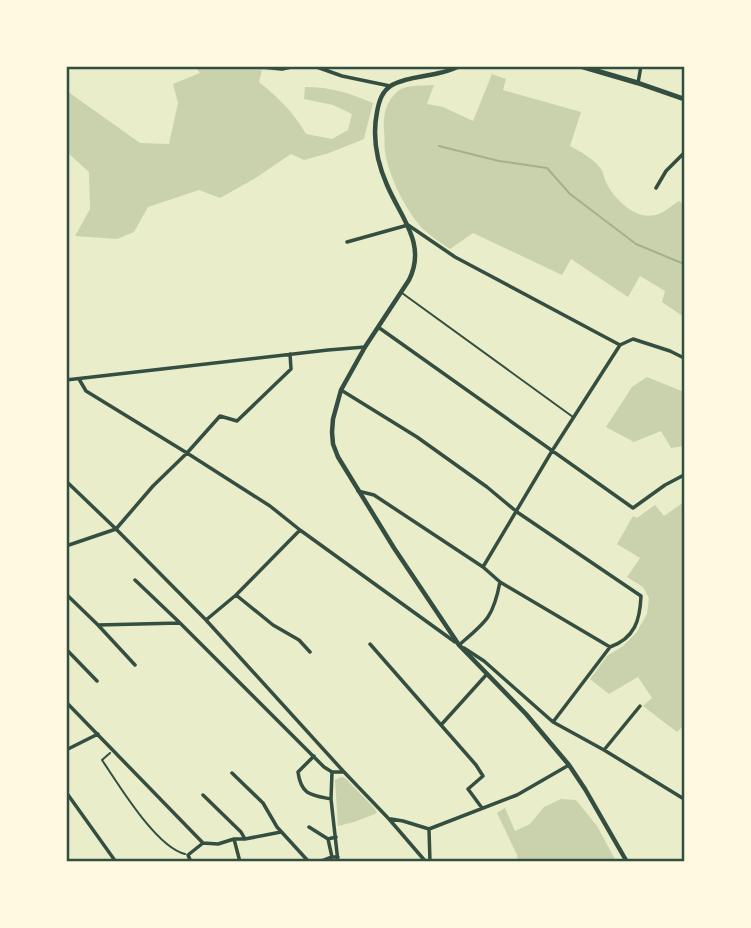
<svg xmlns="http://www.w3.org/2000/svg" width="751" height="928" font-family="'Libre Baskerville',serif">
<style>
.green{fill:#cad2ad}
.lines{fill:none;stroke-linecap:round;stroke-linejoin:round}
.stream{stroke:#a3b18a;stroke-width:2}
.path{stroke:#344e41;stroke-width:2}
.service{stroke:#344e41;stroke-width:2}
.minor{stroke:#344e41;stroke-width:3.5}
.tertiary{stroke:#344e41;stroke-width:4.5}
.secondary{stroke:#344e41;stroke-width:5}
.neatline{fill:none;stroke:#344e41;stroke-width:2.5}
</style>
<rect width="100%" height="100%" fill="#e9edc9"/>
<path class="green" d="M195 67H287L284 71 262 70 259 82C279 98 293 112 306 134L332 139 348 130 352 114 333 105 304 99 305 87C331 87 349 93 373 103L364 139 329 153 304 160 291 154 254 179 220 198 199 190 148 207 134 232 117 239 75 236 90 209 89 172 67 152V91L140 143 169 144 178 103 173 84 200 73Z
M492 74 506 79 503 90 581 112 570 146C581 152 593 158 601 169 604 173 604 180 607 184 615 200 636 220 655 215 663 214 672 205 679 201L684 205V317L662 302 665 291 640 276 628 297 571 259 562 275 473 233 450 249C438 241 425 233 416 221 402 202 389 176 385 152 384 145 385 138 384 131 383 116 385 102 398 91 407 84 423 86 434 85L427 104 443 107 473 121Z
M647 377 684 392V446L671 448 661 431 634 442 606 427 632 387Z
M684 502V725L677 732 643 706 652 698 638 677 609 694 590 679 607 656 623 646 636 633 647 614 649 598 643 587 627 577 640 558 617 544 633 516 637 518 655 505 664 516Z
M341 777 345 778 374 808 377 812 375 814 354 822 338 826 335 780Z
M561 799 576 800 597 826 616 861H518L517 855 497 813 505 808 515 831 530 824 544 807Z"/>
<g class="lines">
<path class="stream" d="M439 146 499 161 547 168 570 194 636 244 684 264"/>
<path class="path" d="M110 753 102 760C119 785 156 847 185 854"/>
<path class="service" d="M402 293 573 417"/>
<path class="minor" d="M253 66 282 69 296 66
M314 66 342 76 390 86
M638 83 641 66
M656 188 666 171 684 153
M347 242 408 225 455 257 620 345
M378 327 633 508 665 485 684 475
M79 379 86 391 187 453 270 506 300 530 455 642
M66 380 328 350 365 347
M341 390 417 437 487 487 517 512 641 596C640 620 635 638 610 647L553 722
M66 481 116 529 206 620 344 772 389 819 426 862
M358 491 374 495 483 567 552 451 620 345 633 339 670 351 684 358
M66 546 116 529 153 486 187 453 220 416 237 421 291 369 290 354
M483 567 500 582 610 647
M135 580 179 622
M66 594 98 625 180 623 324 767 332 772H344
M236 595 273 625 299 640 310 652
M206 620 236 595 300 530
M98 625 135 665
M370 644 476 765 483 776 468 789 482 808
M459 645C486 622 493 618 500 582
M464 648 484 661 553 722 604 750 684 799
M66 649 97 681
M66 702 203 843 218 844 234 839H245L281 832
M441 725 487 674
M66 750 98 734
M604 750 640 706
M314 756 298 772C301 795 311 795 331 799
M332 772 331 799 338 862
M232 773 263 803 277 827 309 862
M66 792 116 862
M203 795 241 832 245 839
M391 819 403 821 429 829 517 795 569 765
M309 827 328 839 336 837
M429 829 430 862
M234 839 240 862
M328 839 332 857
M191 862 188 855 203 843
M319 862 332 857H338"/>
<path class="tertiary" d="M460 66C453 69 446 72 439 73 424 77 406 77 392 85 382 91 379 101 377 112 372 137 377 162 387 185 401 218 427 244 409 280L365 347 341 390 333 419 332 432 333 444 338 457 394 548 459 645 526 714 569 765 585 789 627 862"/>
<path class="secondary" d="M580 66 638 83 684 99"/>
</g>
<rect width="751" height="928" fill="none" stroke="#fefae0" stroke-width="136"/>
<rect x="68" y="68" width="615" height="792" class="neatline"/>
</svg>
